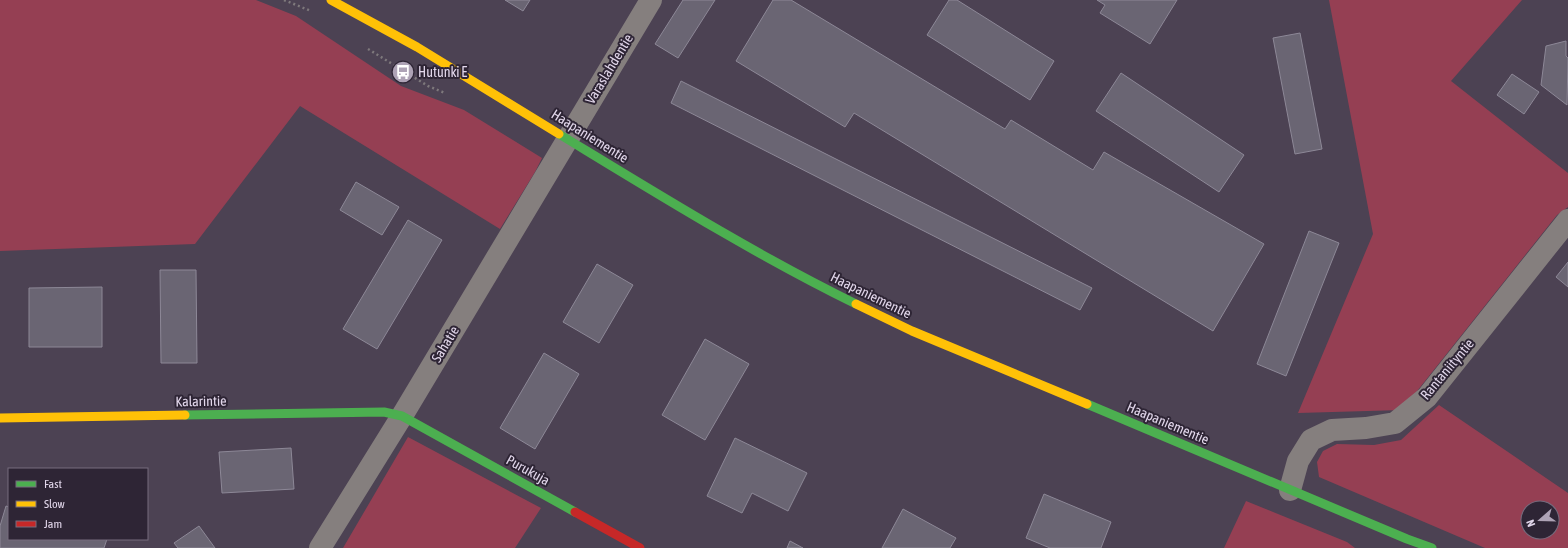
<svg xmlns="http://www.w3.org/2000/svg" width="1568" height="548" font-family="'Asap Condensed',sans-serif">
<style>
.green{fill:#953f53;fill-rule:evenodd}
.building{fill:#6a6573;stroke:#8d8897}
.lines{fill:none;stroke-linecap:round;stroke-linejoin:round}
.path{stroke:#7e797c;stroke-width:2.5;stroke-dasharray:2 3;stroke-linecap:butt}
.street{stroke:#857f7e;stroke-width:22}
.fast{stroke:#4caf50;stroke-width:9}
.slow{stroke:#ffc107;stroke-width:9}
.jam{stroke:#c62828;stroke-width:9}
.labels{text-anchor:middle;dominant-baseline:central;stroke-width:4;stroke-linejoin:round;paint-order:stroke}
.street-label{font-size:14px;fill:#e2d7eb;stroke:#2e2535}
.poi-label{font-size:14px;fill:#e2d7eb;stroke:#2e2535;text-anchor:start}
</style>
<rect width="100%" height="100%" fill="#4c4253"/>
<path class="green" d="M0 0H256L296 16 401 86 464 110 542 158 535 172 500 229 300 106 195 244 0 251Z
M1329 0H1522L1451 81 1568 173V207L1557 215 1402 410 1298 413 1373 234Z
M1439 405 1568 493V548H1485L1319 477 1317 462 1323 451 1337 444 1374 445 1401 440ZM1528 508H1552V532H1528Z
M408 437 541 508 515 548H343Z
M1246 501 1347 542 1355 548H1224Z"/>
<path class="building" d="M505 0H530L523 11Z
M683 0H715L678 58 655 44Z
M773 0H791L1005 129 1011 120 1093 170 1104 152 1264 244 1213 331 854 113 845 127 736 61Z
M949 0H957L1054 61 1030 100 927 35Z
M1097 0H1177L1150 44 1100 13 1105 5Z
M1300 33 1322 149 1295 154 1273 38Z
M1566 41V56L1568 58 1567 105 1541 85 1546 46Z
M1121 73 1244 155 1219 192 1096 111Z
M1512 74 1539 92 1524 114 1497 95Z
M681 81 1092 288 1080 310 671 103Z
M356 182 399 207 382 235 340 210Z
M408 220 442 240 377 349 343 329Z
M1309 231 1339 243 1286 376 1257 364Z
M1568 262V287L1556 277Z
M597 264 633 285 599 343 563 322Z
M160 270H196L197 363H161Z
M102 287V347H29V288Z
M705 339 749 364 705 440 662 415Z
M544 353 579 374 535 449 500 428Z
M735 438 807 473 788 511 752 493 742 513 707 496Z
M291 448 294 489 222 493 219 452Z
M1044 494 1111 522 1101 548H1050L1026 538Z
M6 506 9 507V539H107L104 548H0V526Z
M903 509 956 538 950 548H882Z
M199 526 215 548H178L174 543Z
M790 541 803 548H787Z"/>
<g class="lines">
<path class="path" d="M284 0 311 11
M368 49 428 86 445 93"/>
<path class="street" d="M1290 490 1298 461 1311 440 1332 430 1366 428 1395 423 1427 397 1568 220
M320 548 402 416 651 0"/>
<path class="fast" d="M559 134C656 193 754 254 856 304
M1087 404 1407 539 1432 548
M185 415 384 412 402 416 575 512"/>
<path class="slow" d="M331 0 417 47 559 134
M856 304 912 331 1087 404
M0 418 185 415"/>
<path class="jam" d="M575 512 640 548"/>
</g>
<defs>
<g id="bus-disc" transform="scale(1.15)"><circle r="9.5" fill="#aea3b6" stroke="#2e2535"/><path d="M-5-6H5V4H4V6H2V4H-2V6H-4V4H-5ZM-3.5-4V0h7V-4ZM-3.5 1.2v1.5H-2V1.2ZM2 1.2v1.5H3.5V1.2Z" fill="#fff"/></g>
</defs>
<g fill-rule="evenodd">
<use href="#bus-disc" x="403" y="72"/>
</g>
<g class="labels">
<g class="street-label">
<text transform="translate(609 69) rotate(-59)">Varaslahdentie</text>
<text transform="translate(590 136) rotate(32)">Haapaniementie</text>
<text transform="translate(871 295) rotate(26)">Haapaniementie</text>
<text transform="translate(445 344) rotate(-59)">Sahatie</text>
<text transform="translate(1447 369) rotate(-50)">Rantaniityntie</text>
<text transform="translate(201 401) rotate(-1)">Kalarintie</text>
<text transform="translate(1168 423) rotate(23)">Haapaniementie</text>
<text transform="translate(528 470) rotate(29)">Purukuja</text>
</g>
<g class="poi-label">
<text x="418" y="72">Hutunki E</text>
</g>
</g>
<rect x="8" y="468" width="140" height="72" fill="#2e2535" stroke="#766c7e"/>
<rect x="16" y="481" width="20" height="6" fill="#4caf50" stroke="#766c7e"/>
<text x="44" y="488" font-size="12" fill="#e2d7eb">Fast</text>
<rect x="16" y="501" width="20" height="6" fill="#ffc107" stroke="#766c7e"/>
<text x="44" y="508" font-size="12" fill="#e2d7eb">Slow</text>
<rect x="16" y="521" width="20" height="6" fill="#c62828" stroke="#766c7e"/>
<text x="44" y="528" font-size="12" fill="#e2d7eb">Jam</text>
<g transform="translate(1540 520) rotate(250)"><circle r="19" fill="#2e2535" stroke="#766c7e"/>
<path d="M0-3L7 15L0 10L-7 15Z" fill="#aea3b6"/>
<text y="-6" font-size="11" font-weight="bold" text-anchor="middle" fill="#e2d7eb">N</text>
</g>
</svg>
